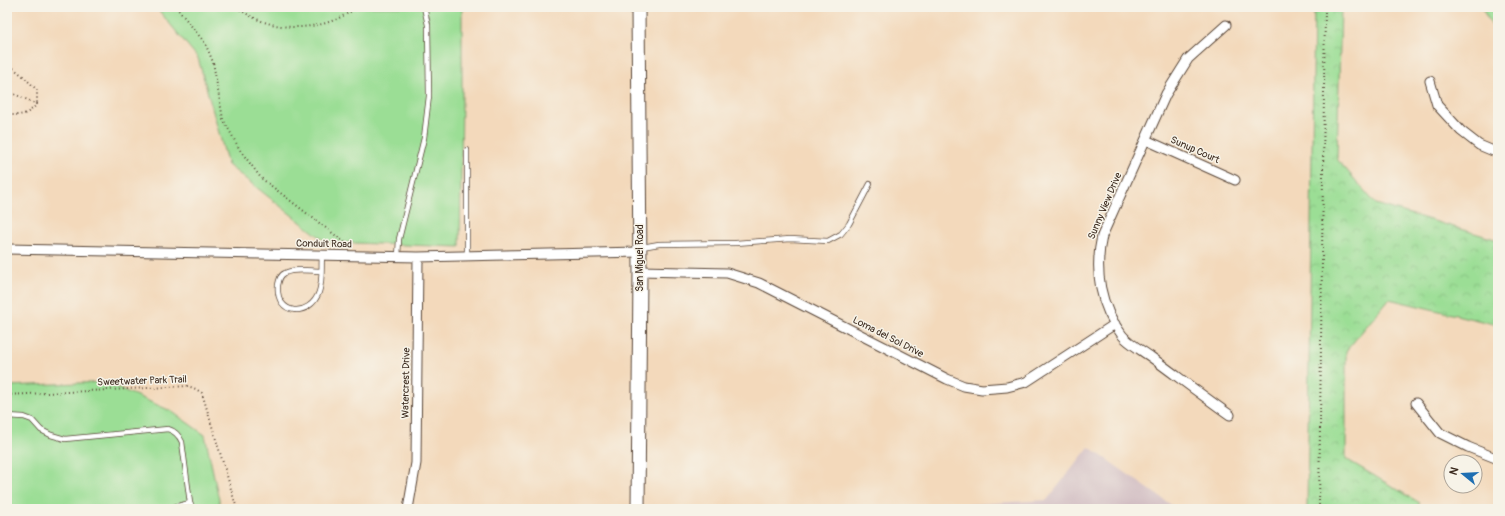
<svg xmlns="http://www.w3.org/2000/svg" width="1505" height="516" font-family="Pangolin,sans-serif">
<style>
.industrial{fill:#d2bec3}
.grass{fill:#9bde95;stroke:#6b845a}
.park{fill:url(#park-crowns);stroke:#6b845a}
.lines{fill:none;stroke-linecap:round;stroke-linejoin:round}
.lane-casing{stroke:#574436;stroke-width:6}
.street-casing{stroke:#574436;stroke-width:11}
.secondary-casing{stroke:#574436;stroke-width:15}
.path{stroke:#574436;stroke-width:2;stroke-dasharray:1 3;stroke-linecap:butt}
.lane{stroke:#fff;stroke-width:4.5}
.street{stroke:#fff;stroke-width:9}
.secondary{stroke:#fff;stroke-width:13}
.labels{text-anchor:middle;dominant-baseline:central;stroke-width:3;stroke-linejoin:round;paint-order:stroke}
.street-label{font-size:10px;fill:#3b2a1e;stroke:#f7f3e8}
</style>
<defs>
<pattern id="park-crowns" width="20" height="18" patternUnits="userSpaceOnUse"><rect width="20" height="18" fill="#9bde95"/><path d="M2 6a3 3 0 1 1 6 0M12 15a3 3 0 1 1 6 0" fill="none" stroke="#86bf80"/></pattern>
</defs>
<rect width="100%" height="100%" fill="#f7f3e8"/>
<filter id="ink" filterUnits="userSpaceOnUse"><feTurbulence type="fractalNoise" baseFrequency=".025" numOctaves="2"/><feDisplacementMap in="SourceGraphic" scale="8" xChannelSelector="R" yChannelSelector="G"/><feConvolveMatrix kernelMatrix="1 2 1 2 8 2 1 2 1" color-interpolation-filters="sRGB"/></filter>
<filter id="wash" filterUnits="userSpaceOnUse"><feTurbulence type="fractalNoise" baseFrequency=".012" numOctaves="4" result="noise"/><feDisplacementMap in="SourceGraphic" scale="16" xChannelSelector="R" yChannelSelector="G"/><feGaussianBlur stdDeviation="0.9" result="paint"/><feColorMatrix in="noise" values="0 0 0 0 0 0 0 0 0 0 0 0 0 0 0 0 0 1.4 0 .05"/><feComposite in="paint" operator="in"/></filter>
<g filter="url(#wash)">
<rect width="100%" height="100%" fill="#f3d9bb"/>
<path class="industrial" d="M1089 447 1177 509H889L1047 500Z"/>
<path class="grass" d="M156 7H462V96L460 247 326 242 228 165 198 58Z
M105 382 171 411 205 435 221 509H7V386Z"/>
<path class="park" d="M1314 7H1341L1337 159 1376 204 1498 240V325L1389 299 1346 351V459L1420 503 1416 509H1307Z
M1481 7H1498V36Z"/>
</g>
<g filter="url(#ink)">
<g class="lines">
<g class="lane-casing">
<path id="lane" d="M467 150V255
M642 247 659 244 736 243 790 239 828 241 841 234 849 224 870 184
M398 257 399 239 424 138 429 96 428 25 424 7
M321 271C311 271 294 268 285 273 280 275 279 280 278 285 275 316 310 318 319 292 323 280 321 267 322 255
M7 416 24 417 32 420 41 430 51 435 65 439 168 429C175 431 179 435 182 442L190 503 193 509
M166 509 190 503"/>
</g>
<g class="street-casing">
<path id="street" d="M1226 25 1188 59 1166 94 1102 236C1094 271 1100 306 1122 335 1128 343 1143 351 1151 357 1177 376 1203 396 1230 415
M1430 81 1437 105 1461 131 1479 145 1498 153
M1146 140 1235 180
M7 249 418 257 640 252
M640 271 727 273 759 283 947 379 964 386 982 389 1007 387 1026 382 1115 324
M1416 403 1440 433 1468 447 1498 459
M408 509 416 463 418 257"/>
</g>
<g class="secondary-casing">
<path id="secondary" d="M638 7 640 271 638 509"/>
</g>
<path class="path" d="M176 7 205 43 213 62 223 119 240 150 261 178 348 245
M237 7C260 26 292 31 322 24 335 21 347 14 358 7
M7 63 23 76 37 90V104
M7 91 37 104C27 116 21 115 7 115
M7 395 188 386 196 389 202 393 237 509
M1319 509 1325 7"/>
<use href="#lane" class="lane"/>
<use href="#street" class="street"/>
<use href="#secondary" class="secondary"/>
</g>
</g>
<g class="labels">
<g class="street-label">
<text transform="translate(1195 150) rotate(24)">Sunup Court</text>
<text transform="translate(1105 206) rotate(-67)">Sunny View Drive</text>
<text transform="translate(324 244) rotate(1)">Conduit Road</text>
<text transform="translate(640 258) rotate(-90)">San Miguel Road</text>
<text transform="translate(888 337) rotate(27)">Loma del Sol Drive</text>
<text transform="translate(142 381) rotate(-2)">Sweetwater Park Trail</text>
<text transform="translate(406 383) rotate(-89)">Watercrest Drive</text>
</g>
</g>
<rect width="1505" height="516" fill="none" stroke="#f7f3e8" stroke-width="24"/>
<g transform="translate(1463 474) rotate(288)"><circle r="19" fill="#f7f3e8" stroke="#aca397"/>
<path d="M0-3L7 15L0 10L-7 15Z" fill="#1f6fb2"/>
<text y="-6" font-size="11" font-weight="bold" text-anchor="middle" fill="#3b2a1e">N</text>
</g>
</svg>
